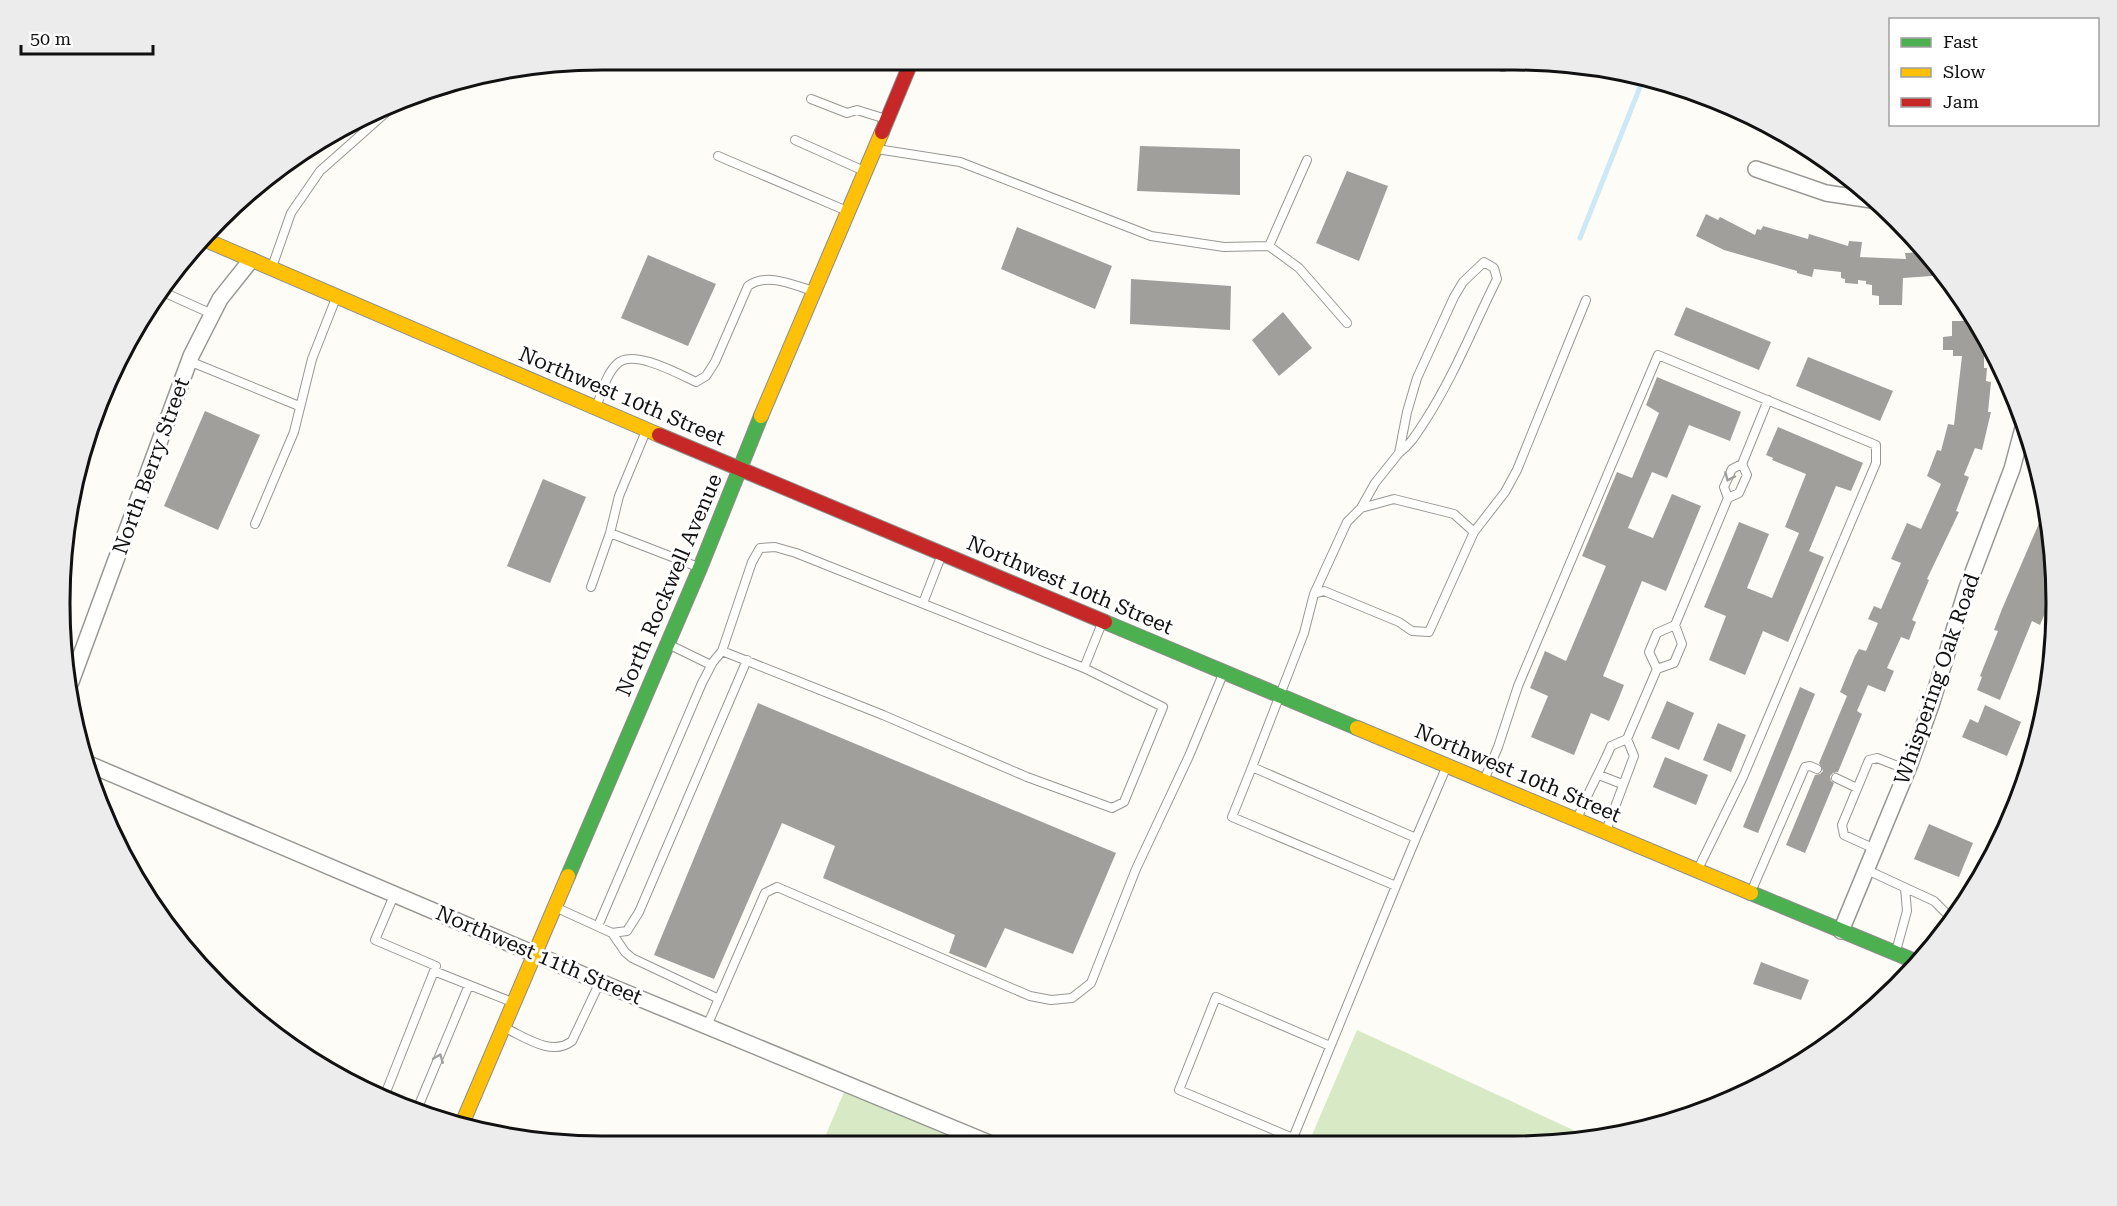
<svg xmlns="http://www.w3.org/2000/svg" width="2117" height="1206" font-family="'Roboto Serif',serif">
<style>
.forest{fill:#d8eac5}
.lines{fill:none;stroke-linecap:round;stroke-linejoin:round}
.stream{stroke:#cde8f7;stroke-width:5}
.building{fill:#a19f9c}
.lane-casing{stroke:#979795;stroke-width:10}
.street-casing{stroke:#979795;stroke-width:18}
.fast-casing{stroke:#8e8d8b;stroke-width:16}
.slow-casing{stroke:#8e8d8b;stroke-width:16}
.jam-casing{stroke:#8e8d8b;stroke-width:16}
.lane{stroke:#fffffe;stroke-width:8}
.street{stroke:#fffffe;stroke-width:15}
.fast{stroke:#4caf50;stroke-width:14}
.slow{stroke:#ffc107;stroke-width:14}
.jam{stroke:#c62828;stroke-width:14}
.oneway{stroke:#a0a09f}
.labels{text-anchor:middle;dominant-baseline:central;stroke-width:6;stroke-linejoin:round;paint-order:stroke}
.street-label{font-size:21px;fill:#111;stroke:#fff}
.rim{fill:none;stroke:#111;stroke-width:3}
</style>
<rect width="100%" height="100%" fill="#fdfcf7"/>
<path class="forest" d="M1357 1030 1582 1134 1579 1141 1309 1142Z
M847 1085 990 1143 822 1144Z"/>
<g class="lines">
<path class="stream" d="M1580 238 1644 77"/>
</g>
<path class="building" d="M1140 146 1240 149V195L1137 191Z
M1347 171 1388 186 1359 261 1316 243Z
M1706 214 1718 220 1720 217 1755 235 1757 229 1761 230 1763 226 1808 239 1809 234 1848 246 1849 241 1862 242 1860 257 1906 259 1905 253 1925 252 1946 275 1903 278 1902 305H1879V296L1872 295V285L1866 284V281L1858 280V284L1845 283V279L1841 278V272L1814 269 1812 277 1797 273V271L1724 250 1696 236Z
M1017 227 1112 266 1095 309 1001 269Z
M648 255 716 284 688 346 621 318Z
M1131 279 1231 286 1230 330 1130 324Z
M1686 307 1771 342 1759 370 1674 335Z
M1283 312 1312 348 1279 376 1252 340Z
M1952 321H1975L1978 327 1979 340H1984V368H1987L1986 381 1991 382 1988 412H1991L1982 450 1975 448 1964 475 1969 477 1956 511 1959 512 1927 579 1929 580 1912 620 1916 622 1909 640 1901 637 1887 668 1894 671 1885 692 1868 685 1857 711 1862 714 1838 772 1833 773 1830 776 1831 781 1834 783 1805 853 1786 845 1815 775 1820 774 1823 771 1819 763 1847 696 1840 692 1855 656 1859 649 1866 651 1878 623 1868 619 1874 606 1881 609 1901 563 1891 559 1907 523 1921 529 1941 484 1927 476 1937 450 1941 451 1948 424 1954 425 1962 356H1953V350H1943V337L1952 336Z
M1808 357 1893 391 1880 421 1796 386Z
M1657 377 1741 412 1730 441 1689 425 1667 478 1652 472 1628 528 1653 538 1672 494 1701 506 1666 591 1642 581 1603 676 1624 685 1618 700 1609 721 1591 713 1574 755 1531 737 1548 696 1530 688 1545 651 1566 661 1606 566 1582 556 1617 472 1632 478 1659 413 1646 405Z
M205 411 260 435 218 530 164 506Z
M1778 427 1863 463 1851 491 1836 486 1809 551 1824 557 1788 642 1763 631 1745 675 1709 660 1726 616 1704 607 1739 522 1769 534 1747 588 1772 598 1799 533 1785 527 1806 474 1772 460 1773 458 1766 455Z
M543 479 586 497 550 583 507 566Z
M2046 507 2055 562 2046 586 2055 589 2040 625 2032 621 2000 700 1977 690 1982 677 1980 676 1998 631 1994 630 2002 609Z
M1800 687 1815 694 1758 833 1743 827Z
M1667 701 1694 713 1679 750 1651 738Z
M758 703 1116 853 1073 954 1005 928 986 968 949 953 955 935 823 878 835 846 782 823 714 979 654 955Z
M1985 705 2021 722 2007 756 1962 737 1970 719 1978 723Z
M1718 723 1746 735 1731 772 1703 760Z
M1665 757 1708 775 1696 805 1653 787Z
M1929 824 1973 843 1959 877 1914 859Z
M1761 962 1809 980 1801 1000 1753 984Z"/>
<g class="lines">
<g class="lane-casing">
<path id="lane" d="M962 60 978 66 987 60
M811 99 847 113 857 110 886 119
M795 140 864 171
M877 149 960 162 1151 236 1224 247 1269 246 1307 160
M718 156 847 211
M1269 246 1299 268 1347 323
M272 267 291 213 320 171 390 109
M161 291 212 314
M189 361 299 406
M596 407C602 393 606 374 617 364 632 348 679 374 696 382L706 376 715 362 748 286C767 272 793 285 813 291
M1742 464 1768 400
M1361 508 1375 483 1399 453 1407 412 1417 378 1454 297 1463 282 1484 262 1494 268 1497 279C1473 327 1454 376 1425 421 1417 433 1411 444 1399 453
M255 524 294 432 312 359 336 298
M610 533 698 567
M591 587 610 533 619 496 646 431
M1314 594 1347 522 1361 508 1394 499 1454 514 1474 532
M923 603 942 554
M1675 625 1728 498 1739 493 1747 475 1742 464 1732 469 1724 487 1728 498
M670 645 711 665
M1084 668 796 553 775 547 760 548 752 562 722 651 883 715 1027 777 1112 808 1124 802 1163 707 1084 668 1102 623
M1627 739 1657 669 1649 652 1657 633 1675 625 1682 644 1674 663 1657 669
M1252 767 1232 817 1396 886 1416 838 1252 767 1304 633 1314 594 1324 591 1399 622 1412 631 1429 632 1474 532 1505 492 1517 470 1586 300
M1599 775 1622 784
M1485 778 1498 747 1518 686 1658 355 1876 445V463L1743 777 1698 869
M1836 778 1857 788
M1578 817C1588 792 1601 770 1611 746L1627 739 1634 756 1606 831
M1416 838 1446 768
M1875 849 1844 835 1842 825 1869 760 1877 758 1908 770
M1867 870 1934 901 1951 918
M1751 892 1805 767 1810 766 1817 769
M555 907 612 933 627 931 639 912 747 660
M598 926 702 683 713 662 722 651
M612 933 625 952 632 958 719 999
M1896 951 1907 911 1905 888
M434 971 512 1002
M707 1026 765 893 777 887 1030 996 1051 1000 1072 998 1091 983 1136 869 1189 756 1223 674
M505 1028C525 1037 552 1057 572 1041L600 982
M1330 1046 1216 997 1179 1090 1293 1138 1396 886
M384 1097 436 966 375 940 395 893
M416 1112 469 985"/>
</g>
<g class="street-casing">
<path id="street" d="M1499 61 1503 63 1504 61
M1756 169 1826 193 1878 201
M71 682 191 356 220 299 251 260
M91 765 600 982 989 1143
M1841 931 1910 764 1931 705 1967 588 2012 469 2024 424"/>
</g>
<g class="fast-casing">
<path id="fast" d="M1105 622 1357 728
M568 876 700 568 761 416
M1751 893 1917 962"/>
</g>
<g class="slow-casing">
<path id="slow" d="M208 241 659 435
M761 416 882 132
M1357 728 1751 893
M462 1124 568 876"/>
</g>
<g class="jam-casing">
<path id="jam" d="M882 132 912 60
M659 435 1105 622"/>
</g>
<use href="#lane" class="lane"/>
<use href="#street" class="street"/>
<use href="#fast" class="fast"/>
<use href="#slow" class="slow"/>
<use href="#jam" class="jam"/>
</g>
<defs><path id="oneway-chevron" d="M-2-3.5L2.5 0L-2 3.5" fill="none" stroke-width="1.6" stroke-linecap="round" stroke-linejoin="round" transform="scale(1.5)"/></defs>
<g class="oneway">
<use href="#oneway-chevron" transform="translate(1729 477) rotate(114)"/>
<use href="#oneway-chevron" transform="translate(439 1058) rotate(-68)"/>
</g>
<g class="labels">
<g class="street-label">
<text transform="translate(622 396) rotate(23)">Northwest 10th Street</text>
<text transform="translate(151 466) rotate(-70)">North Berry Street</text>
<text transform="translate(669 585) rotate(-67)">North Rockwell Avenue</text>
<text transform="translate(1070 585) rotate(23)">Northwest 10th Street</text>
<text transform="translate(1937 679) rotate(-71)">Whispering Oak Road</text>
<text transform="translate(1518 773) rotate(23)">Northwest 10th Street</text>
<text transform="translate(539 955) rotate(23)">Northwest 11th Street</text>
</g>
</g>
<path d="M0 0H2117V1206H0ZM602 70H1514A532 532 0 0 1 2046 602V604A532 532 0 0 1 1514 1136H602A532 532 0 0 1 70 604V602A532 532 0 0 1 602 70Z" fill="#ececec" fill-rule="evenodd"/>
<path class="rim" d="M602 70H1514A532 532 0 0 1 2046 602V604A532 532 0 0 1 1514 1136H602A532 532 0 0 1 70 604V602A532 532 0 0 1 602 70Z"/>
<rect x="1889" y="18" width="210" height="108" fill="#ffffff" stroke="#a0a0a0" stroke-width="1.5"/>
<rect x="1901" y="38" width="30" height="9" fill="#4caf50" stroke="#a0a0a0" stroke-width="1.5"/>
<text x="1943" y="48" font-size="18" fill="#111111">Fast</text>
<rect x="1901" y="68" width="30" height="9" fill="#ffc107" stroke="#a0a0a0" stroke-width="1.5"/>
<text x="1943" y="78" font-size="18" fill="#111111">Slow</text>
<rect x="1901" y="98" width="30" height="9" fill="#c62828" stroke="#a0a0a0" stroke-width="1.5"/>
<text x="1943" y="108" font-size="18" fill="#111111">Jam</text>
<path d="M21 45v9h132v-9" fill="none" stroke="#111111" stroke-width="3"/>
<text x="30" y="45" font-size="18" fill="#111111" stroke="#ffffff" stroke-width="4.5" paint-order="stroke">50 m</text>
</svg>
